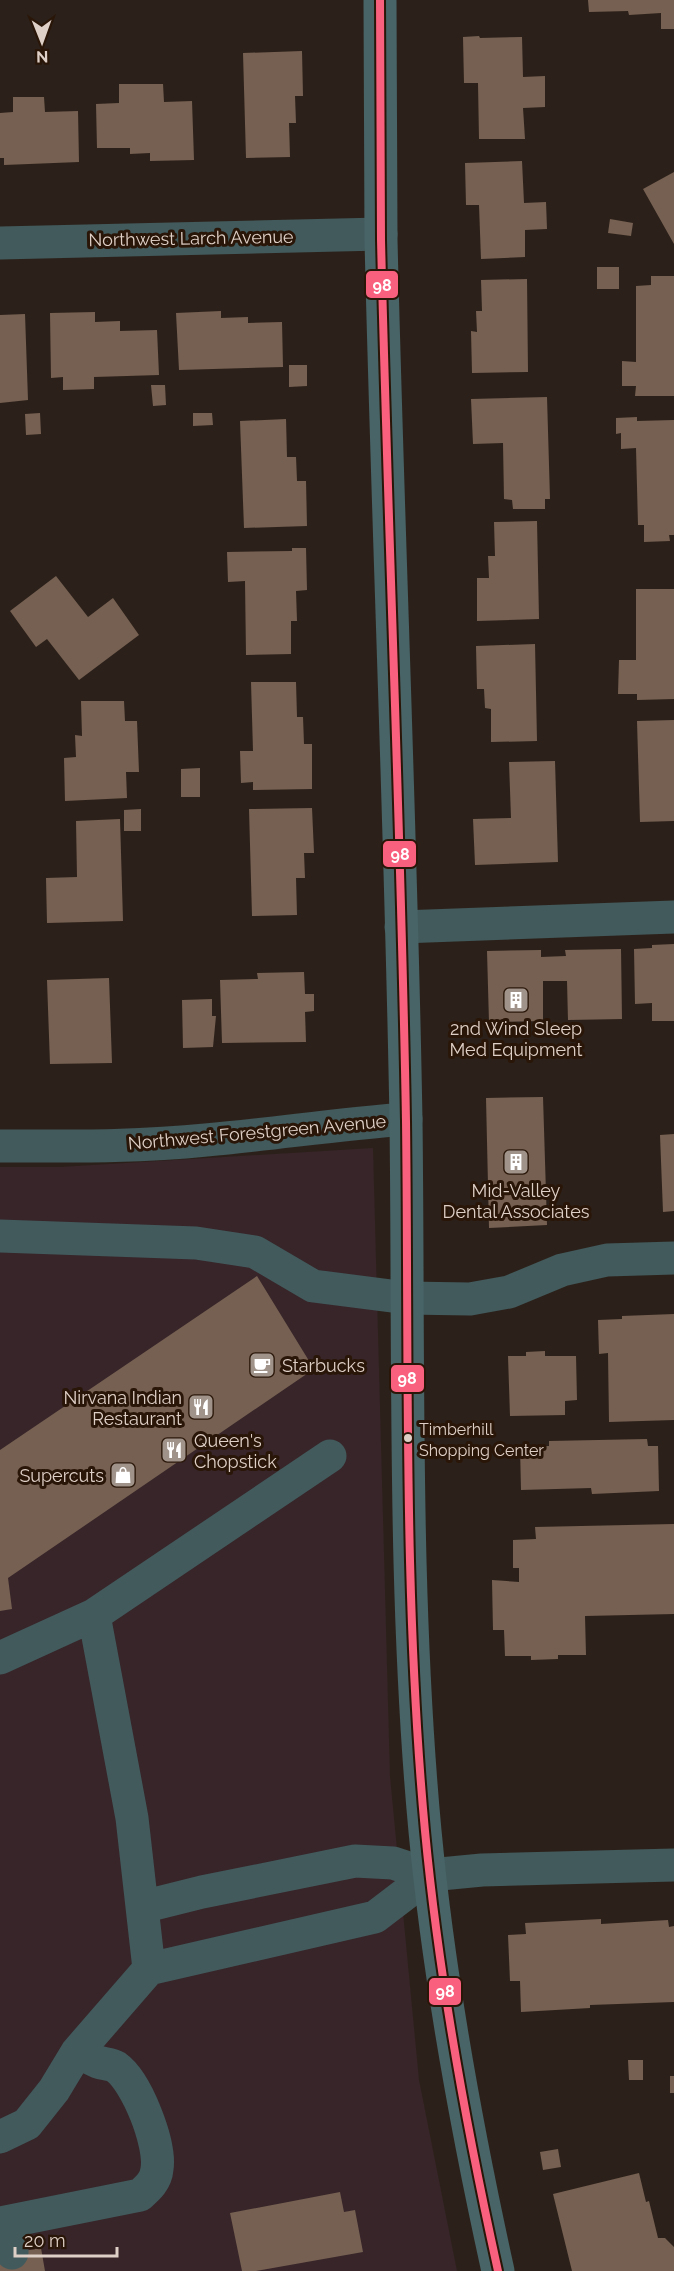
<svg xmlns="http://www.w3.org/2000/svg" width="674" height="2271" font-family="Raleway,sans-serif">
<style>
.commercial{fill:#372529}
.building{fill:#766052}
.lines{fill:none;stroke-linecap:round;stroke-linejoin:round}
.minor{stroke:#425a5c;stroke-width:33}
.major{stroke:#486467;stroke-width:33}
.bus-1-casing{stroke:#2a1608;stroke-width:12}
.bus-1{stroke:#f8607d;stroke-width:8}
.bus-dot{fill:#dfd0c7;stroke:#2a1608;stroke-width:2}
.labels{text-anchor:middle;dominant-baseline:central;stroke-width:6;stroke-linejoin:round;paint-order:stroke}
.bus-label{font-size:16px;fill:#dfd0c7;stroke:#2a1608;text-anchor:start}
.street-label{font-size:18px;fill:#dfd0c7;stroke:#2a1608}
.poi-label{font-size:18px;fill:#dfd0c7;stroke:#2a1608}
.line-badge{stroke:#2a1608;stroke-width:2}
.badge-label{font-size:16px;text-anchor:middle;font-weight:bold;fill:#fff}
</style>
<rect width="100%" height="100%" fill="#2c211a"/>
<path class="commercial" d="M373 1148 390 1776 419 2080 457 2271H0V1167H60Z"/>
<path class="building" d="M588 0H674V29H661V13L629 15 628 11 589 12Z
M479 36 480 38 522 37 523 77 545 76V107L523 108 525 139H479L478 83H464L463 37Z
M302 51 303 96H295L296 123H289L290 157 246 158 243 53Z
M119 84H163L164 102 192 101 194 160 150 161V153L130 154V148H97L96 104 119 103Z
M13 97H44L45 112 78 111 79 162 4 165V158H0V113L13 112Z
M522 161 524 203 546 202 547 229 525 230V257L481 259 479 205H466L465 163Z
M674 172V244L643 189Z
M610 219 633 223 631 236 608 233Z
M597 267H619V289H597Z
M651 276H674V396H635L636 386H622V361L636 362V286L651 285Z
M527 279 528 372 472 373 471 331 477 332 476 311H482L481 280Z
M221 311V318L248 317V323L282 322 283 367 179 370 176 313Z
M95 312V322L120 321V331L157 330 159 375 94 377V389L63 390V377L51 378 50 313Z
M25 314 28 400 0 403V315Z
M289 365H307V386L289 387Z
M151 385H165L166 405 153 406Z
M547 397 550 499H545V509H513L512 500 504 499 503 443 473 444 471 399Z
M40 413 41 434 26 435 25 414Z
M193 413H212L213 425 193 426Z
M637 417V421L674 420V535H669L670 541 644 542V525H638L636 448 621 449V433L616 434V418Z
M286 419 287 457H296L297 481H306L307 526 244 528 240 421Z
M537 521 539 619 477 621V578H489L488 556H495L494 522Z
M292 548H306L307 590 296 591 297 621H291V654L246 655 245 581 228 582 227 552 292 551Z
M56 576 88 617 113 598 139 635 79 680 47 639 36 647 10 611Z
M636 589H674V699L637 700V694H618L619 660H636Z
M535 644 537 741 491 742V709L485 708 484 689H477L476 646Z
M251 682H296L297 717H303L304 744H312V789L253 790V782L241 783 240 751H253Z
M81 701H124L125 721H137L139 772H126L127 798 65 801 64 758 76 757 75 735 82 736Z
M674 720V821L640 822 637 721Z
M555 761 558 862 475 865 473 819 511 818 509 762Z
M200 768V797H181V769Z
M312 808 314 853H304L305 878H296L297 915 252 916 249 809Z
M141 809V831H124V810Z
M120 819 123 921 47 923 46 878 77 877 76 821Z
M674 944V1021H652V1003L635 1004 634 949 652 948V945Z
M621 949 622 1019 568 1020 567 981H543V1021L489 1022 487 951 541 950V957L566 956 565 950Z
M304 972 305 994H314V1011L305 1012 306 1042 222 1043 220 980 258 979 257 973Z
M109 978 112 1063 50 1064 47 980Z
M212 999V1016H216L213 1047 183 1048 182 1000Z
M543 1097 547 1225 489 1228 486 1098Z
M674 1134V1211L663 1212 660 1135Z
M257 1276 314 1369 8 1578 12 1609 0 1611V1450Z
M674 1314V1420L609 1422 608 1353 599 1354 598 1320 622 1319V1316Z
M545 1351V1356H576L577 1400 565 1401V1415L510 1416 508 1356H526V1352Z
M647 1439 648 1446H658L659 1491 592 1494 591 1488 521 1490 520 1447 549 1446V1441Z
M674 1524V1614L585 1616 586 1655H558V1659L531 1660V1656H505L504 1630H493L492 1580 519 1582V1568H513V1540L536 1539 535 1527Z
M601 1919V1924L668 1920 669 1927 674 1926V2002L590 2005V2008L521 2012 520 1981H510L508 1935 526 1934 525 1923Z
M628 2060H643V2080H629Z
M670 2076H674V2093H670Z
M558 2149 561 2167 543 2170 540 2152Z
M639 2173 646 2202 649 2201 658 2238H665L674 2247V2271H572L553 2194Z
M340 2192 344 2212 355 2210 363 2252 256 2271H242L230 2213Z
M41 2248 45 2271H0V2255Z"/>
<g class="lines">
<path class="minor" d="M0 243 381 234
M401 927 674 917
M0 1146C67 1146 139 1147 206 1140 273 1134 339 1124 406 1119
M0 1236 196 1243 255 1252 313 1286 407 1298 470 1299 509 1292 562 1270 607 1260 674 1258
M94 1615 132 1818 149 1969
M0 1658 94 1615 330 1456
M142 1907 202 1892 355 1861 393 1863 430 1875 482 1870 674 1865
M0 2137 27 2124 54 2090 77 2052 149 1969 375 1917 430 1875
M0 2223 140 2195C148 2188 156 2181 157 2169 161 2144 137 2082 116 2067 111 2064 104 2064 98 2062 91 2059 84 2055 77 2052
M12 2253V2221"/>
<path class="major" d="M380 0C381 80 380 160 381 240 388 534 401 828 406 1121 409 1358 403 1595 425 1831 439 1979 466 2126 498 2271"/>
<g class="bus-1-casing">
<path id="bus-1" d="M380 0C381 80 380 160 381 240 388 534 401 828 406 1121 409 1358 403 1595 425 1831 439 1979 466 2126 498 2271"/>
</g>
<use href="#bus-1" class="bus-1"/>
</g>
<defs>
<g id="building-square" transform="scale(1.35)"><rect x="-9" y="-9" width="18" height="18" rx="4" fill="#a0938a" stroke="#2a1608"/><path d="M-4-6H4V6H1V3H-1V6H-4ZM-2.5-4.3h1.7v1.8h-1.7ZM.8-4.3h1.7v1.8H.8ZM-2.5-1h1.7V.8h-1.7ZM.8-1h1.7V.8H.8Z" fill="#fff"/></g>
<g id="cafe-square" transform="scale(1.35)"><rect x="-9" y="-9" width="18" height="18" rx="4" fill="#a0938a" stroke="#2a1608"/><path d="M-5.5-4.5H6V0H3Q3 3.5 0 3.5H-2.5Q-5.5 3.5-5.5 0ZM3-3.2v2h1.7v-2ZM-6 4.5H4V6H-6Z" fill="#fff"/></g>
<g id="restaurant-square" transform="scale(1.35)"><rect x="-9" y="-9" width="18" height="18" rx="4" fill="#a0938a" stroke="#2a1608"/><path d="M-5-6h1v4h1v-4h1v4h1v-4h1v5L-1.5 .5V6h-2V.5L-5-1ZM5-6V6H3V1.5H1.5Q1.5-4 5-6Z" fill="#fff"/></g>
<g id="shop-square" transform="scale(1.35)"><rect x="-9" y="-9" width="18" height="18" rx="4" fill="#a0938a" stroke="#2a1608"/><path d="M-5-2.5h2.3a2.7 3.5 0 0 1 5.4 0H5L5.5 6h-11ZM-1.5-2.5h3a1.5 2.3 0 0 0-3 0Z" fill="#fff"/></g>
</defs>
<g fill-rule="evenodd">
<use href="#building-square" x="516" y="1000"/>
<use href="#building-square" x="516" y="1162"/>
<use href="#cafe-square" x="262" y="1365"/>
<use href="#restaurant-square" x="201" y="1407"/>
<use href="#restaurant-square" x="174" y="1450"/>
<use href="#shop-square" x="123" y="1475"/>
</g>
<circle class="bus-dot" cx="408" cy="1438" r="5"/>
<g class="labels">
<g class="bus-label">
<text x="419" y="1429">Timberhill<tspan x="419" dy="21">Shopping Center</tspan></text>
</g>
<g class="street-label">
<text transform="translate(191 238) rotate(-1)">Northwest Larch Avenue</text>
<text transform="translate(257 1132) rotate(-5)">Northwest Forestgreen Avenue</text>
</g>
<g class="poi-label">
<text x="516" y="1028">2nd Wind Sleep<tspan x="516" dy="21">Med Equipment</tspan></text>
<text x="516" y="1190">Mid-Valley<tspan x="516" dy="21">Dental Associates</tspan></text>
<text x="282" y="1365" text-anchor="start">Starbucks</text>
<text x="182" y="1397" text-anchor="end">Nirvana Indian<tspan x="182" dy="21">Restaurant</tspan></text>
<text x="194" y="1440" text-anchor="start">Queen's<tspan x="194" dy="21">Chopstick</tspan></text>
<text x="104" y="1475" text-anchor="end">Supercuts</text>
</g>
</g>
<g class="line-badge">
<rect x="365" y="270" width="34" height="29" rx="6" fill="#f8607d"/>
<rect x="382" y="840" width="35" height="28" rx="6" fill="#f8607d"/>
<rect x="390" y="1364" width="35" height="29" rx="6" fill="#f8607d"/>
<rect x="428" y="1977" width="34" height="29" rx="6" fill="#f8607d"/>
</g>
<g class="badge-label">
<text x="382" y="291">98</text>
<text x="400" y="860">98</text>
<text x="407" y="1384">98</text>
<text x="445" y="1997">98</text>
</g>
<g transform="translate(42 42) rotate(179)" stroke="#2a1608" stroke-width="4.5" paint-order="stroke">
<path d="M0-4.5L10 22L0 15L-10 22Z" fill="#dfd0c7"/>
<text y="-9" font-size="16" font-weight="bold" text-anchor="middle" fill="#dfd0c7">N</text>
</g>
<path d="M15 2247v9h102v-9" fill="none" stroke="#dfd0c7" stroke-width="3"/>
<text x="24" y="2247" font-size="18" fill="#dfd0c7" stroke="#2a1608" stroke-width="4.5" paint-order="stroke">20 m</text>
</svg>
